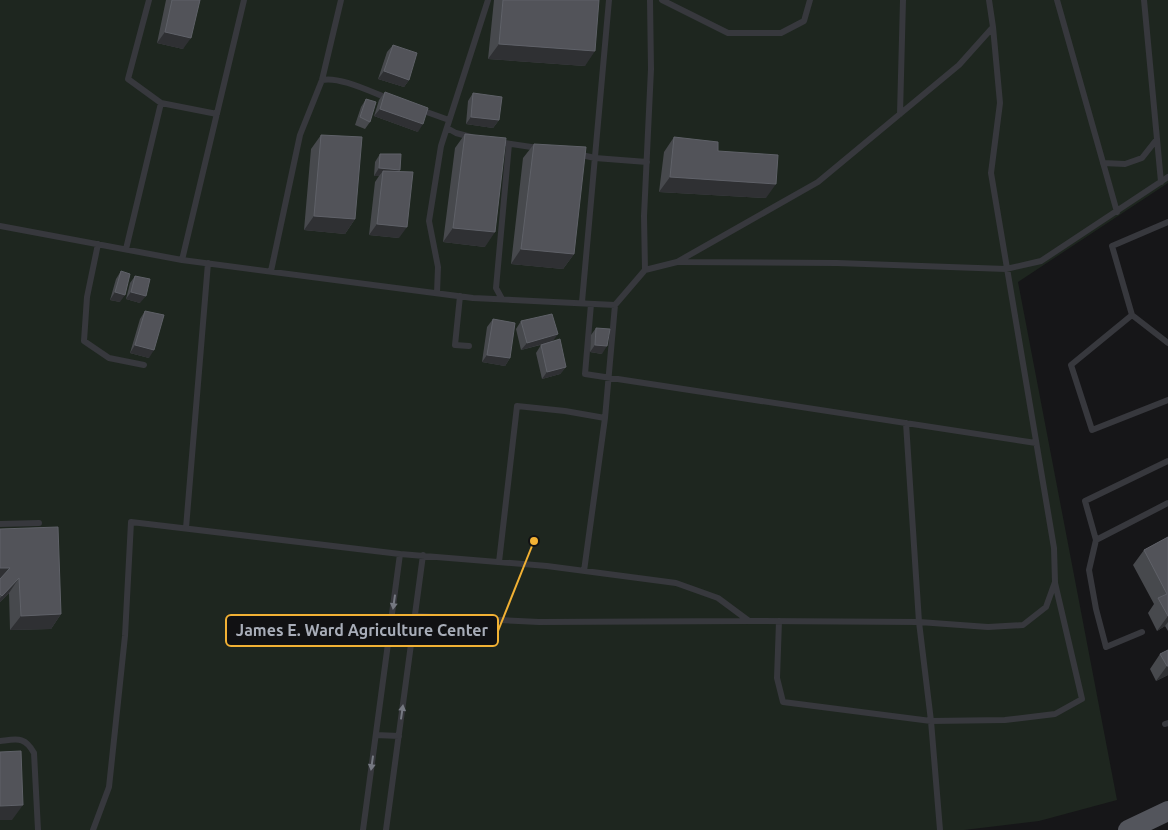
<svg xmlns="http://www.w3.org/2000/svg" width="1168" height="830" font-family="Ubuntu,sans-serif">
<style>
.green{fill:#1e261f}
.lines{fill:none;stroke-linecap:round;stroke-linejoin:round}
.service{stroke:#37383d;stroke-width:6}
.primary{stroke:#53555c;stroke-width:20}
.wall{fill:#47494d}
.shaded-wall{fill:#2f3033}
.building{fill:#525359;stroke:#5f6168}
.oneway{fill:#757881}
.leader{fill:none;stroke:#f2b134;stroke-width:2}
.callout-dot{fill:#f2b134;stroke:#111113;stroke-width:2}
.callout{fill:#111113;stroke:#f2b134;stroke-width:2}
.callout-label{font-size:16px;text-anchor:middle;font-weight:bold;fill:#a8adb8}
</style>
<rect width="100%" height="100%" fill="#161618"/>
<path class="green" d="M0 0H1168V183L1018 282 1117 800 1039 821 964 830H0Z"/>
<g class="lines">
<path class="service" d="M662 0 728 33H781L804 21 810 0
M1057 0 1117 212
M1144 0 1161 182
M322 80C340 76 373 93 390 99
M161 103 217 114
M421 110 449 120
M900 114 903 0
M447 128 456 133 471 137
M498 142 538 148
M577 154 595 158 647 162
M1103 163 1125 164 1142 158 1157 139
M1168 222 1112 246 1132 315 1071 365 1092 430 1168 400
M0 226 182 260 473 298 615 305 645 270 677 262 818 182 959 65 993 27 989 0
M98 244 87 297 84 341 109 358 144 365
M126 249 161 103 128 79 149 0
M182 260 244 0
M678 262 837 263 1006 269 1041 261 1168 177
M645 270 644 216 651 69 650 0
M271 271 300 135 322 80 341 0
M437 293 438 267 429 221 441 146 488 0
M460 296 455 345 469 346
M502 299 496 288 509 144
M582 302 609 0
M591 304 585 374 1036 443
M1132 315 1168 343
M906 423 919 622 931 721 940 830
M0 524 39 523
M186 528 208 263
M1096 540 1168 503
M499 562 517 406 565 411 605 418 615 305
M584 571 605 418
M415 616 539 622 749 621
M779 621 777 678 783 702 931 721 1005 720 1055 714 1082 699 1055 583
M1142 632 1106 647 1096 609 1089 570 1096 540 1085 501 1168 461
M1165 724 1168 723
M376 735 399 736
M0 741C17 739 25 736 34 753L38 830
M93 830 109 787 125 636 131 522 400 554 547 566 676 583 718 598 749 621 919 622 988 627 1023 625 1046 607 1055 582 1054 548 991 173 1000 103 993 27
M363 830 400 554
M386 830 423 555"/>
<path class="primary" d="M1128 830 1168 811"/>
</g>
<path class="wall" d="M166 0H200L183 49 157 43Z
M494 0H599L585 66 488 59Z
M393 45 409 80 404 87 378 79 387 52Z
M385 92 418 132 374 116 379 100Z
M473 93 499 120 493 128 466 124 468 101Z
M366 99 370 122 365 129 355 125 361 107Z
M465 134 485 247 443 242 455 148Z
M321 135 355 219 345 234 304 230 311 149Z
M674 137 718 151 766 198 659 192 664 152Z
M534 144 574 254 563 269 511 264 523 158Z
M380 154 400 170 398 171 399 238 369 235 375 182 379 176H374L375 162Z
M121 271 120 302 110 300 116 279Z
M135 276 140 303 126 299 130 283Z
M145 311 149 358 130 353 140 319Z
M493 319 510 358 505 366 482 362 487 327Z
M521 321 553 341 566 367 560 374 542 379 536 353 541 345 552 342 521 350 516 329Z
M596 328 602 354 590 352 591 335Z
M0 529 61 614 51 629 10 630 9 593 0 602Z
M1168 537V631L1165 626 1157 631 1148 613 1154 604 1133 565 1144 550Z
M1168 650V675L1156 681 1150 669 1160 654Z"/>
<path class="shaded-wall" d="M165 32 191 38 183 49 157 43Z
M499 44 595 51 585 66 488 59Z
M384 71 409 80 404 87 378 79Z
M380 109 423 124 418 132 374 116Z
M471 117 499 120 493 128 466 124Z
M379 168 400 170 394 177 383 171 379 176H374Z
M670 177 776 184 766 198 659 192Z
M314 216 355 219 345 234 304 230Z
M377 224 407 227 399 238 369 235Z
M453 228 495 232 485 247 443 242Z
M521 249 574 254 563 269 511 264Z
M115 292 125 295 120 302 110 300Z
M131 292 146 296 140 303 126 299Z
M558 334 553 341 521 350 527 343Z
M135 345 154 350 149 358 130 353Z
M595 345 607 346 602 354 590 352Z
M487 355 510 358 505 366 482 362Z
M566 367 560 374 542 379 547 372Z
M0 568H10L0 583Z
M19 578 9 593 0 602V598L2 596Z
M61 614 51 629 10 630 21 616Z
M1168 616V622L1165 626 1157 631Z
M1167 666H1168V675L1156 681Z
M23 805 12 820H0V806Z"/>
<path class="building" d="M172 0H200L191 38 165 32Z
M503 0H599L595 51 499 44Z
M393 45 417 53 409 80 384 71Z
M385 92 428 108 423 124 380 109Z
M473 93 502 97 499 120 471 117Z
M366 99 376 102 370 122 360 117Z
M465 134 506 138 495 232 453 228Z
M321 135 362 137 355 219 314 216Z
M674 137 718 142V151L778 155 776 184 670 177Z
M534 144 586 147 574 254 521 249Z
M380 154H401L400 170 379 168Z
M383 171 413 172 407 227 377 224Z
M121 271 130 274 125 295 115 292Z
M135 276 150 279 146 296 131 292Z
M145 311 164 315 154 350 135 345Z
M552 314 558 334 527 343 521 321Z
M493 319 515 323 510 358 487 355Z
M596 328 610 329 607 346 595 345Z
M560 339 566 367 547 372 541 345Z
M58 527 61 614 21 616 19 578 2 596 0 594V579L10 568H0V529Z
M1168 537V616L1158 598 1167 594 1144 550Z
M1168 650V666H1167L1160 654Z
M21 751 23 805 0 806V752Z"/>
<defs><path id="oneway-solid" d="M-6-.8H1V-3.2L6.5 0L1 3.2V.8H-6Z" transform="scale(1.25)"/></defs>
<g class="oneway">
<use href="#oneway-solid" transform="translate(394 602) rotate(98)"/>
<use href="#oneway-solid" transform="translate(402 712) rotate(-82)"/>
<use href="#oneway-solid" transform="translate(372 763) rotate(98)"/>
</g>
<path class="leader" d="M534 541L498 631"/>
<circle class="callout-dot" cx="534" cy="541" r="5"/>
<rect class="callout" x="226" y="615" width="272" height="31" rx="5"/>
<g class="callout-label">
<text x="362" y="636">James E. Ward Agriculture Center</text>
</g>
</svg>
